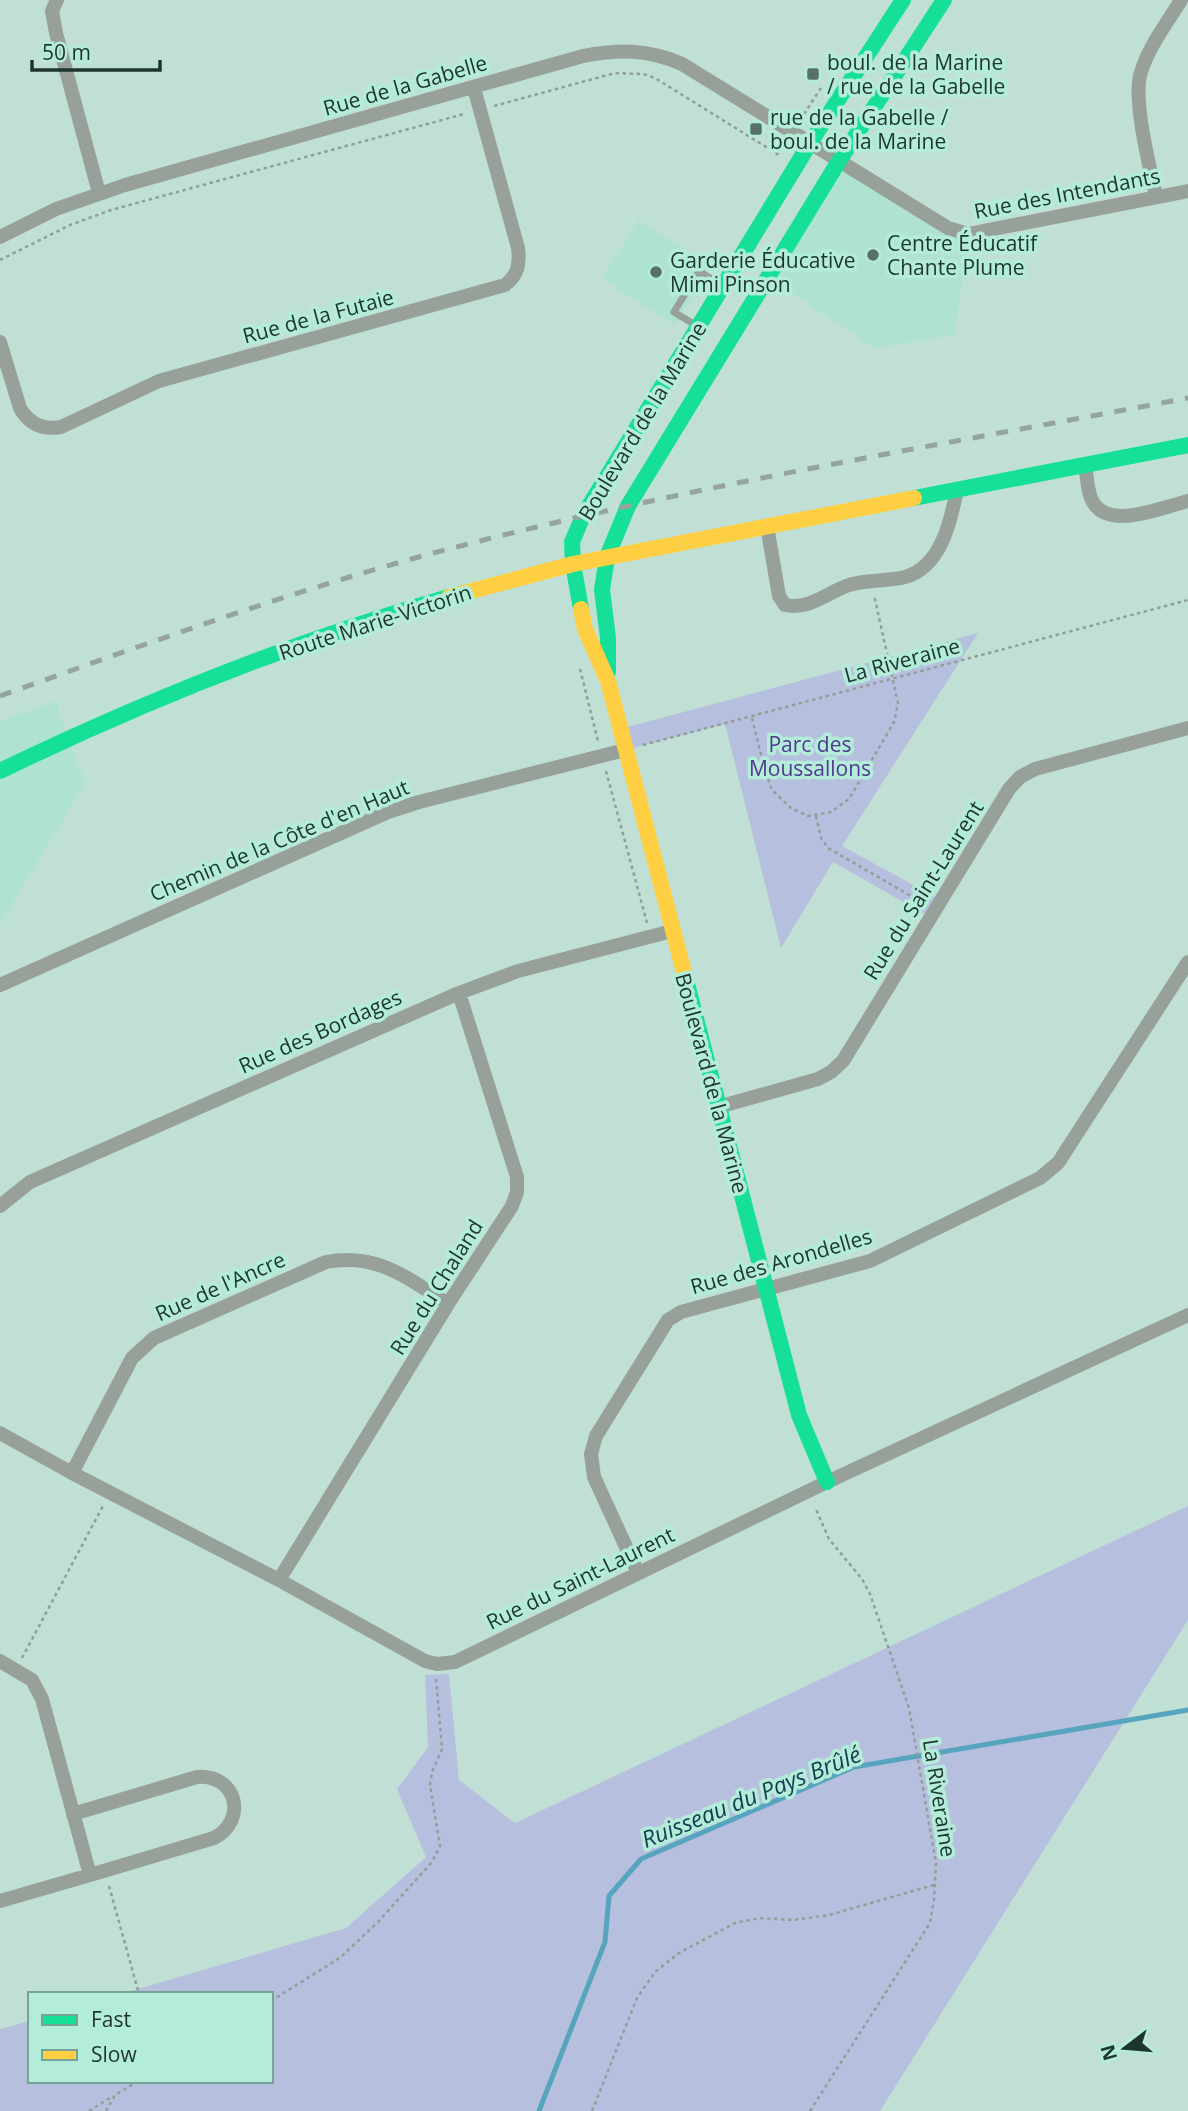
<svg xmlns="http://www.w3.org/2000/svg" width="1188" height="2111" font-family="'Open Sans',sans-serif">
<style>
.built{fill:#afe2d1}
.green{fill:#b7bfde}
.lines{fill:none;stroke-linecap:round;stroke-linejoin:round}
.stream{stroke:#57a4bf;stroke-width:5}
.path{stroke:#929f99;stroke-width:2.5;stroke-dasharray:3.5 3.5;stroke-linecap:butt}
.lane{stroke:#97a099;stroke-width:7}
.street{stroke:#97a099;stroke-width:14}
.fast{stroke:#16e098;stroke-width:16}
.slow{stroke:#ffcf43;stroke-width:16}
.rail{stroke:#96a49e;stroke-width:5;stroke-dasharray:12 12;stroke-linecap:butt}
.poi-dot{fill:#577168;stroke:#b3edd9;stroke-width:2.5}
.labels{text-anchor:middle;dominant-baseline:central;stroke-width:7;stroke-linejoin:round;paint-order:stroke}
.poi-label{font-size:21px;fill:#1e352e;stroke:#b3edd9;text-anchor:start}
.street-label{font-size:21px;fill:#1e352e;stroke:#b3edd9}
.park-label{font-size:21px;fill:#50388f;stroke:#b3edd9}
.water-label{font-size:23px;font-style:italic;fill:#143c4f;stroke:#b3edd9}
</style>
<rect width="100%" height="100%" fill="#c0e0d5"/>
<path class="built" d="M839 161 968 234 955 335 875 348 767 277Z
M638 220 710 265 675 325 602 279Z
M56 701 74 756 86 782 0 924V721Z"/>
<path class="green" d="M978 633 842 846 941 900 930 917 833 862 781 948 725 724 625 750 620 729Z
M1188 1506V1620L880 2111H0V2029L30 2021V2081H271V1994H121L346 1928 426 1857 397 1789 428 1747 425 1675 449 1674 459 1780 515 1823Z"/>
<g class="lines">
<path class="stream" d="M539 2111 605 1942 609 1896 641 1859 854 1767 1188 1710"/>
<path class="path" d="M494 106 615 73 643 74 655 78 779 155
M800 120 821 88
M0 260 70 225 111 210 464 114
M580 669 598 741
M752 718 765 771 772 790 791 808 808 816 815 815 831 812 849 799 894 722 898 703 874 595
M643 745 1188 600
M606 771 647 923
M816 816 821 838 828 848 923 903
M22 1658 103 1506
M109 1886 139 1994
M271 2001 341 1957 378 1922 432 1862 440 1846 430 1785 432 1772 442 1749 436 1679
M89 2111 113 2096
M106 2111 115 2095 138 2081
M592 2111 637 1998 655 1972 679 1953 735 1923 760 1918 794 1920 829 1915 934 1885
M810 2111 930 1923 934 1900 936 1863 909 1708 870 1594 862 1579 829 1539 815 1507"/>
<path class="lane" d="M695 325 674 312 699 271 722 286"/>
<path class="street" d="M57 0 52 11 56 33 99 193
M1156 197C1150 167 1132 99 1141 72 1149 46 1167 23 1181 0
M0 237 56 209 125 185 583 56C619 49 648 49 682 64L948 228 968 234 1188 191
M0 342 20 408C29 424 43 430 61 427L159 381 505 285C518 275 520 264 518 248L474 88
M1085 465C1087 475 1087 488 1091 498 1105 533 1162 507 1188 501
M767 526 779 596 785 605C808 610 826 594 846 586 864 579 886 582 905 577 941 567 951 521 957 489
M0 985 388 812 419 802 625 750
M718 1107 818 1079 831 1072 843 1061 1009 789 1020 777 1035 769 1188 728
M0 1206 30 1182 459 993 518 971 672 931
M0 1433 72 1473 279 1580 425 1661 437 1664 455 1662 827 1482 1188 1315
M72 1473 132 1358 154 1338 326 1262C377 1252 407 1278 448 1304
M638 1573 594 1477 591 1454 596 1436 668 1320 681 1312 870 1261 1040 1178 1058 1163 1188 962
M279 1580 448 1304 512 1206 517 1192V1177L459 993
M0 1661 32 1680 42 1699 90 1875 0 1901
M73 1814 197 1777C237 1774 248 1820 214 1838L90 1875"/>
<path class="fast" d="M914 498 1188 445
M581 609 573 564 572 542 583 516 810 143 903 0
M608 672V638L602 590 607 557 628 506 839 161 944 0
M0 771C145 701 294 641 449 597
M686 980 799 1415 827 1482"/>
<path class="slow" d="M449 597 573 564 914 498
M581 609 585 629 608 681 686 980"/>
<path class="rail" d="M0 696C137 647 275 597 415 558 669 489 930 447 1188 398"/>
</g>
<g class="poi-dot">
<rect x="806" y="67" width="14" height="14" rx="3.5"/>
<rect x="749" y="122" width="14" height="14" rx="3.5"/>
<circle cx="873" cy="255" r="7"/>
<circle cx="656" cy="272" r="7"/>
</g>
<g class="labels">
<g class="poi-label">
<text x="827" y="62">boul. de la Marine<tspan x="827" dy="24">/ rue de la Gabelle</tspan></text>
<text x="770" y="117">rue de la Gabelle /<tspan x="770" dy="24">boul. de la Marine</tspan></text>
<text x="887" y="243">Centre Éducatif<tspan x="887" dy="24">Chante Plume</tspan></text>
<text x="670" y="260">Garderie Éducative<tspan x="670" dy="24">Mimi Pinson</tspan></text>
</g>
<g class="street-label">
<text transform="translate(405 85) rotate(-16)">Rue de la Gabelle</text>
<text transform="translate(1067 193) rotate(-11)">Rue des Intendants</text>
<text transform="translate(318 316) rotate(-15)">Rue de la Futaie</text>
<text transform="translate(642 421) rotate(-59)">Boulevard de la Marine</text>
<text transform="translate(375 622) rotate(-18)">Route Marie-Victorin</text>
<text transform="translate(902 660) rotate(-15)">La Riveraine</text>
<text transform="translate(279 840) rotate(-23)">Chemin de la Côte d'en Haut</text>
<text transform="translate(923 890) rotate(-58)">Rue du Saint-Laurent</text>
<text transform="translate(320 1031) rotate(-24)">Rue des Bordages</text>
<text transform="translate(712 1083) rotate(75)">Boulevard de la Marine</text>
<text transform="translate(781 1261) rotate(-16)">Rue des Arondelles</text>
<text transform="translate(220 1286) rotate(-24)">Rue de l'Ancre</text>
<text transform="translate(436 1287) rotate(-58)">Rue du Chaland</text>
<text transform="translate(580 1578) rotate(-26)">Rue du Saint-Laurent</text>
<text transform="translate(940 1798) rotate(81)">La Riveraine</text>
</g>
<g class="park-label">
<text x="810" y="744">Parc des<tspan x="810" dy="24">Moussallons</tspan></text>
</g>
<g class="water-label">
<text transform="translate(751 1796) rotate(-22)">Ruisseau du Pays Brûlé</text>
</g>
</g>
<rect x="28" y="1992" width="245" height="91" fill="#b3edd9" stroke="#77a395" stroke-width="2"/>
<rect x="42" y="2015" width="35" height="10" fill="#16e098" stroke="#77a395" stroke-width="2"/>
<text x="91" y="2027" font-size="21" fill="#1e352e">Fast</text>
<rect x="42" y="2050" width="35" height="10" fill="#ffcf43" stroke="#77a395" stroke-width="2"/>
<text x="91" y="2062" font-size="21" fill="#1e352e">Slow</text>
<g transform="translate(1125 2048) rotate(254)" stroke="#b3edd9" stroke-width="5" paint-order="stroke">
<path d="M0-5L12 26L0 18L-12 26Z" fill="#1e352e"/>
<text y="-10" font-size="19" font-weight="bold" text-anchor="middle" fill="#1e352e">N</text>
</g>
<path d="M32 60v10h128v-10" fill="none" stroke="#1e352e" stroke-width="3.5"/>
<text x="42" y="60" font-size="21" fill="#1e352e" stroke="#b3edd9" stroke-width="5" paint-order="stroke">50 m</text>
</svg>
